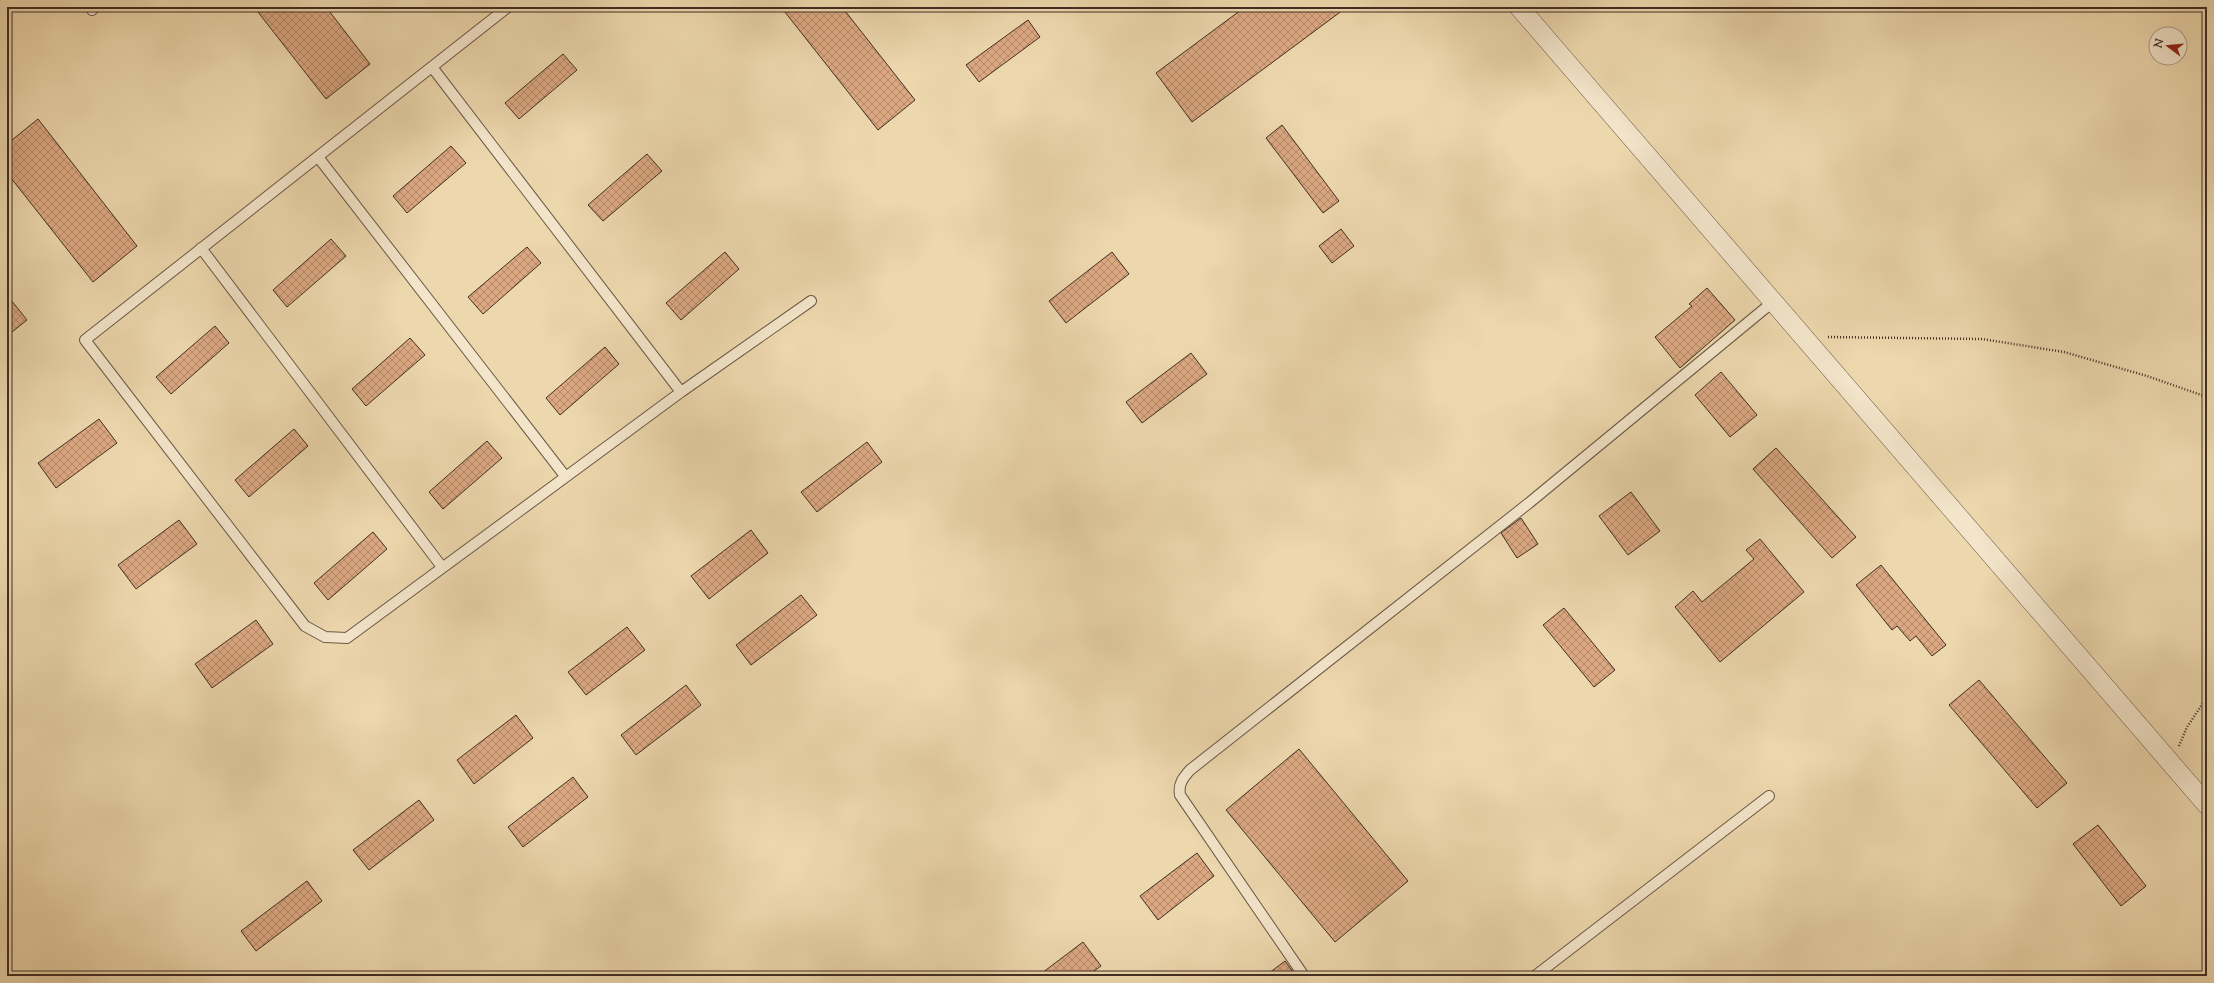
<svg xmlns="http://www.w3.org/2000/svg" width="2214" height="983" font-family="'Sorts Mill Goudy',serif">
<style>
.building{fill:url(#building-cross-hatch);stroke:#402e24}
.lines{fill:none;stroke-linecap:round;stroke-linejoin:round}
.lane-casing{stroke:#6b5846;stroke-width:12}
.street-casing{stroke:#6b5846;stroke-width:20}
.path{stroke:#402e24;stroke-width:2.5;stroke-dasharray:1 2;stroke-linecap:butt}
.lane{stroke:#f3e5ca;stroke-width:10}
.street{stroke:#f3e5ca;stroke-width:19}
</style>
<defs>
<pattern id="building-cross-hatch" width="8" height="8" patternUnits="userSpaceOnUse"><rect width="8" height="8" fill="#dba882"/><path d="M0 0l8 8M0 8l8-8" fill="none" stroke="#b3896a"/></pattern>
</defs>
<rect width="100%" height="100%" fill="#edd7ad"/>
<filter id="stains"><feTurbulence type="fractalNoise" baseFrequency=".005" numOctaves="4"/><feColorMatrix values="0 0 0 0 .2 0 0 0 0 .09 0 0 0 0 .02 0 0 0 .5 -.17"/></filter>
<radialGradient id="worn" r=".72"><stop offset=".6" stop-color="#630" stop-opacity="0"/><stop offset="1" stop-color="#630" stop-opacity=".3"/></radialGradient>
<path class="building" d="M254 7H326L370 64 326 99Z
M781 7H842L915 100 878 130Z
M1245 7H1347L1192 122 1156 73Z
M1028 20 1040 37 979 82 966 65Z
M563 54 577 70 519 119 505 103Z
M38 119 137 246 93 282 7 173V144Z
M1282 125 1339 201 1323 213 1266 138Z
M451 146 466 163 407 213 393 196Z
M647 154 662 171 603 221 588 205Z
M1341 229 1354 246 1332 263 1319 246Z
M331 239 346 256 287 307 273 290Z
M527 247 541 263 483 314 468 297Z
M725 252 739 269 681 320 666 303Z
M1112 252 1129 274 1066 323 1049 301Z
M1707 288 1735 320 1680 368 1655 337 1692 306 1689 304Z
M7 295 27 320 7 336Z
M215 326 229 343 171 394 156 377Z
M410 338 425 355 366 406 352 389Z
M605 347 619 364 560 415 546 398Z
M1191 353 1207 374 1142 423 1126 402Z
M1721 372 1757 415 1730 437 1695 395Z
M99 419 117 443 56 488 38 463Z
M294 429 308 446 249 497 235 480Z
M487 441 502 458 443 509 429 492Z
M867 442 882 462 817 512 801 492Z
M1776 448 1856 537 1832 558 1753 469Z
M1631 492 1660 531 1628 555 1599 516Z
M1521 518 1538 544 1517 558 1501 533Z
M179 520 197 544 136 589 118 565Z
M751 530 768 553 709 599 691 576Z
M373 532 387 549 328 600 314 583Z
M1760 539 1804 592 1720 662 1675 607 1693 591 1702 602 1754 559 1746 550Z
M1881 565 1946 645 1932 656 1916 636 1910 641 1897 626 1892 630 1856 585Z
M801 595 817 615 751 665 736 645Z
M1564 608 1615 670 1594 687 1543 625Z
M256 620 273 644 212 688 195 664Z
M627 627 645 650 586 695 568 672Z
M1979 680 2067 783 2037 808 1949 705Z
M686 685 701 705 636 755 621 735Z
M516 715 533 738 474 784 457 760Z
M1299 749 1408 881 1335 942 1226 810Z
M573 777 588 797 523 847 508 827Z
M419 800 434 820 369 870 353 850Z
M2098 825 2146 886 2121 906 2073 844Z
M1197 853 1214 876 1158 920 1140 896Z
M307 881 322 901 256 951 241 931Z
M1083 942 1101 966 1087 976H1038Z
M1285 961 1296 976H1265Z"/>
<g class="lines">
<g class="lane-casing">
<path id="lane" d="M90 7 92 10 95 7
M508 7 85 340 305 626 325 637 347 638 681 392 811 301
M432 67 681 392
M318 157 565 476
M201 248 442 567
M1304 976 1180 795C1178 784 1183 778 1190 770L1529 503 1774 301
M1535 976 1769 796"/>
</g>
<g class="street-casing">
<path id="street" d="M1519 7 2207 805"/>
</g>
<path class="path" d="M1828 337 1982 339 2064 352 2147 376 2207 397
M2179 746 2187 727 2207 697"/>
<use href="#lane" class="lane"/>
<use href="#street" class="street"/>
</g>
<rect width="2214" height="983" fill="none" stroke="#edd7ad" stroke-width="24"/>
<rect x="8" y="8" width="2198" height="967" fill="none" stroke="#402e24" stroke-width="2"/>
<rect x="12" y="12" width="2190" height="959" fill="none" stroke="#402e24"/>
<g transform="translate(2168 46) rotate(286)"><circle r="19" fill="#f3e5ca" stroke="#ab9c88"/>
<path d="M0-3L7 15L0 10L-7 15Z" fill="#8f2418"/>
<text y="-6" font-size="11" font-weight="bold" text-anchor="middle" fill="#402e24">N</text>
</g>
<rect width="100%" height="100%" filter="url(#stains)"/>
<rect width="100%" height="100%" fill="url(#worn)"/>
</svg>
